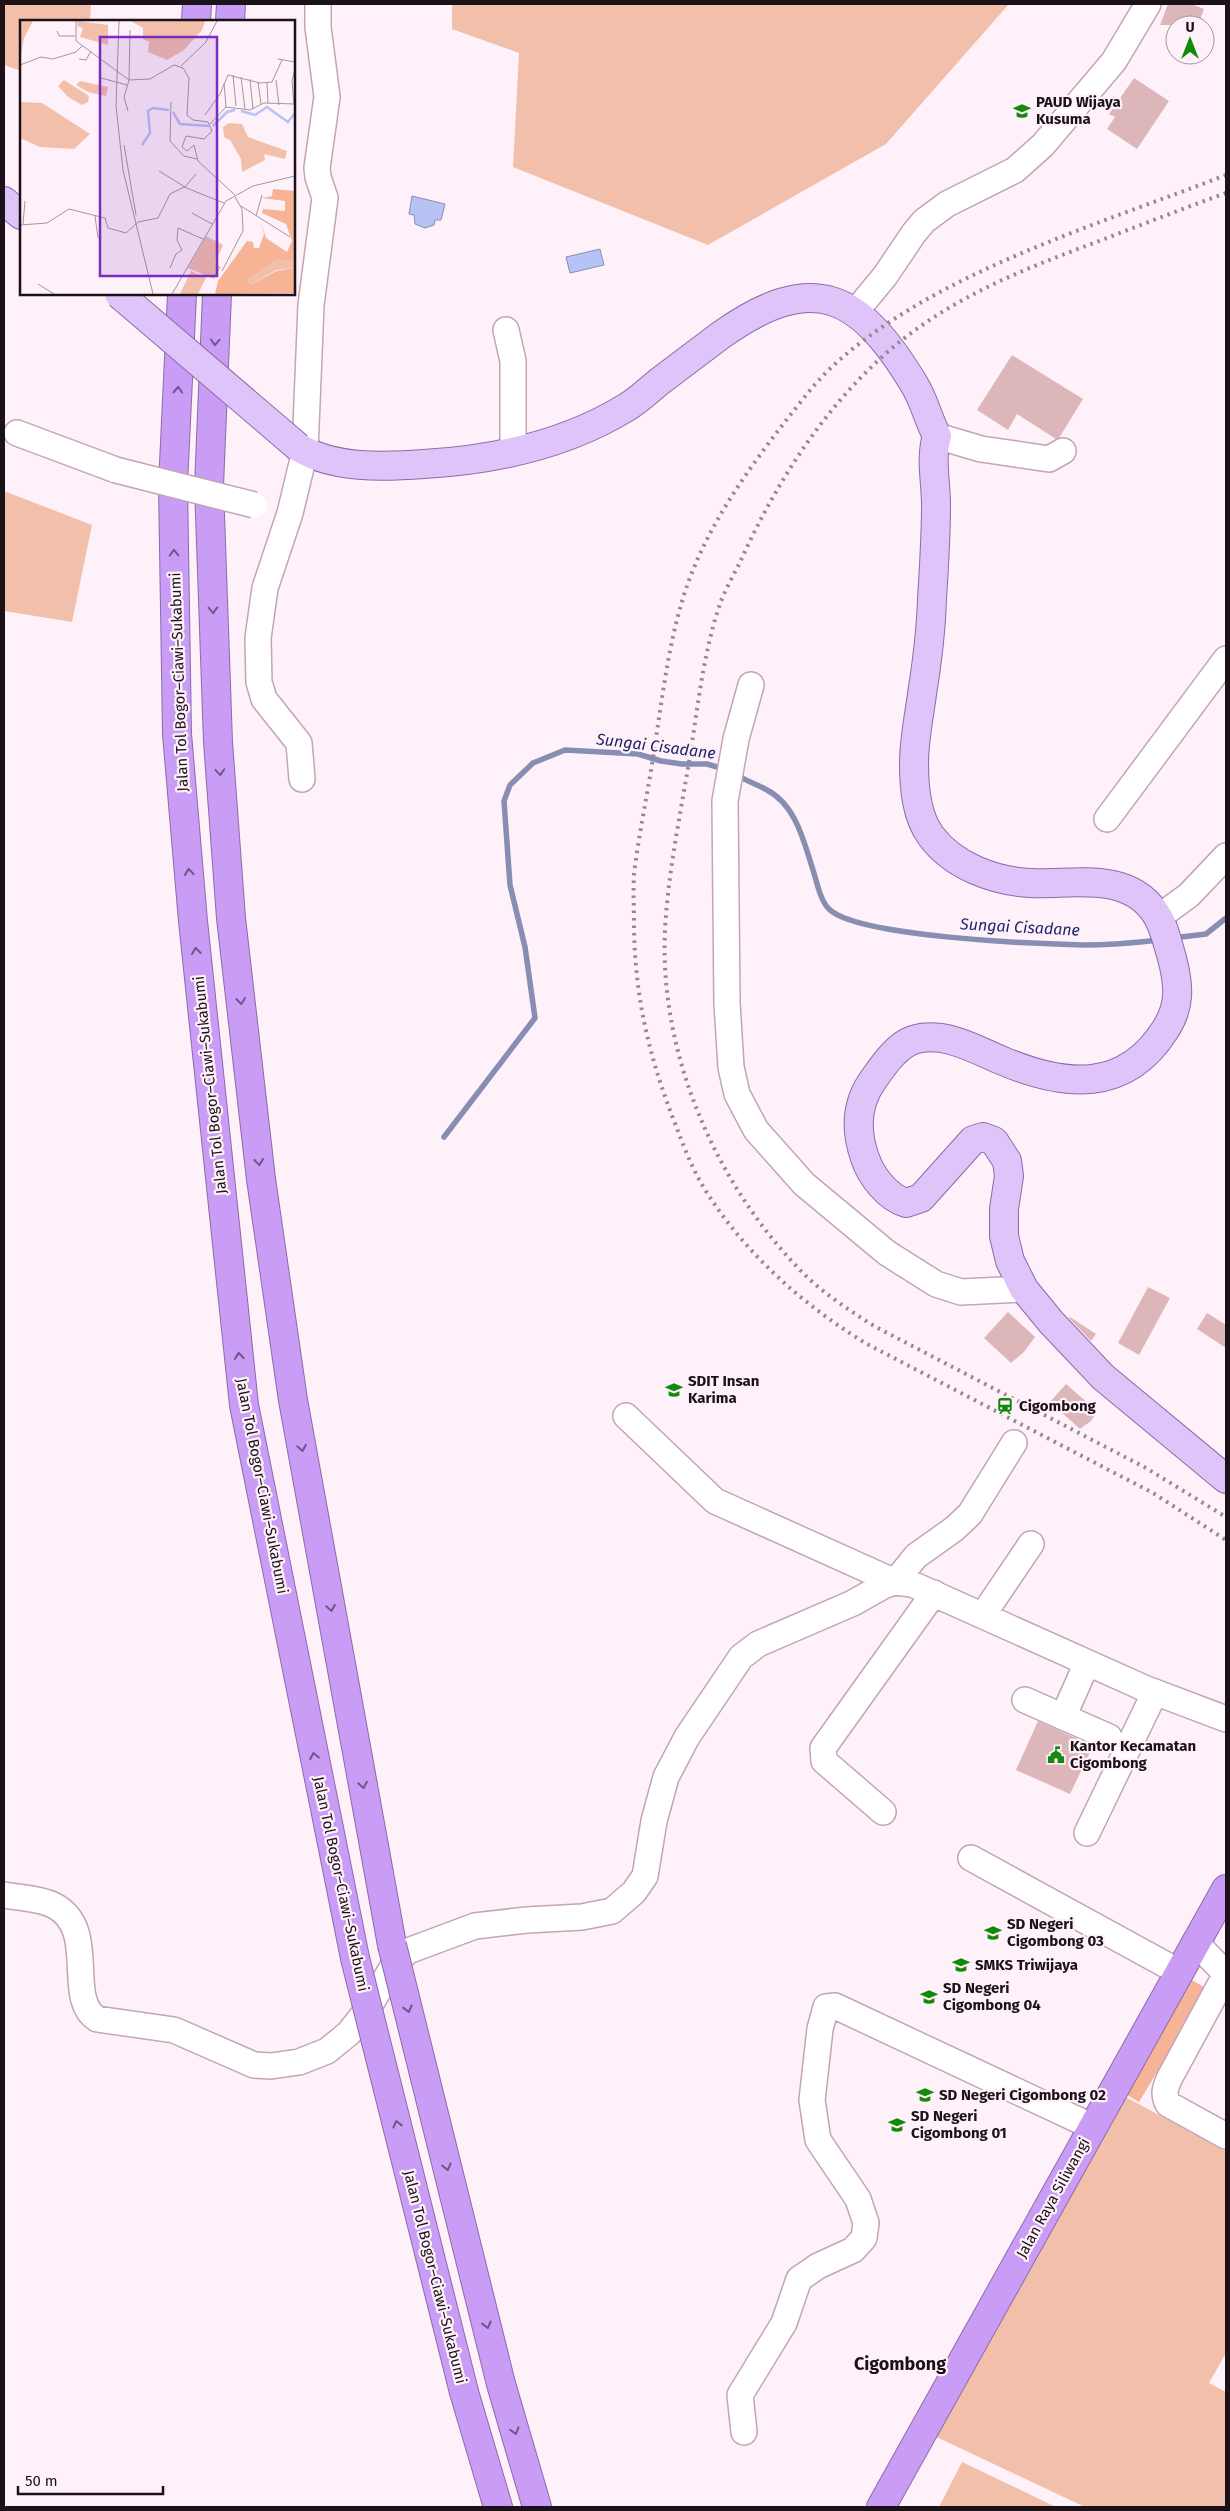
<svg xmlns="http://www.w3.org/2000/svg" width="1230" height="2511" font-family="'Fira Sans',sans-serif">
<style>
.green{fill:#f2c0aa}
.forest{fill:#f6b396}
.water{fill:#b6c3f4;stroke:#888eb2}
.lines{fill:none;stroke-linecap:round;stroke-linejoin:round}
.stream{stroke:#888eb2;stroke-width:5.5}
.building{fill:#ddb6ba}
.minor-casing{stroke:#c3a4b9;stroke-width:28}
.major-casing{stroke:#8c6ba8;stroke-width:30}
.highway-casing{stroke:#8c6ba8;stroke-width:30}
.minor{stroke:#fff;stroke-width:25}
.major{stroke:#dfc4fa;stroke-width:28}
.highway{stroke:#c99cf6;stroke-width:28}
.rail{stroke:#948990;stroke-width:4;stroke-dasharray:2.5 5;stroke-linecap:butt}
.minor-bridge-casing{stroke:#c3a4b9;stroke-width:28;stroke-linecap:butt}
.major-bridge-casing{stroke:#8c6ba8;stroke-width:30;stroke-linecap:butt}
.highway-bridge-casing{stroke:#8c6ba8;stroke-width:30;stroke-linecap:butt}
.minor-bridge{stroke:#fff;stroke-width:25}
.major-bridge{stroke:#dfc4fa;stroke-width:28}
.highway-bridge{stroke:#c99cf6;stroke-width:28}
.oneway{stroke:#725687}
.labels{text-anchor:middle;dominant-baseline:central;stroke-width:4.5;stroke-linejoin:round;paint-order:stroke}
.poi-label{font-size:15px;font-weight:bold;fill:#1b1118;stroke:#fef1f9;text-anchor:start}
.street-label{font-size:15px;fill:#1b1118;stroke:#fef1f9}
.water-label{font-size:16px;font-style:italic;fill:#20256a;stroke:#fef1f9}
.quarter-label{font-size:18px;font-weight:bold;fill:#1b1118;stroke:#fef1f9}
.inset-river{fill:none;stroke:#b6c3f4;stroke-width:2.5}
.inset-road{fill:none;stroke:#a3979f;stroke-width:1}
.view{fill:#7b2cbf;fill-opacity:0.15;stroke:#7b2cbf;stroke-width:2.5}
.inset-edge{fill:none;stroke:#1b1118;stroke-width:2.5}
</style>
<rect width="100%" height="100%" fill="#fef1f9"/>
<path class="green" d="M4 4H91L90 21H21V71L4 65Z
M452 4H1009L886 144 708 245 513 167 519 53 452 29Z
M4 491 92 525 72 622 4 611Z
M1120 2094 1226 2151V2353L1209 2383 1226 2392V2507H1085L926 2432Z
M962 2462 1056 2507H939Z"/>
<path class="forest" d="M1187 1977 1207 1989 1139 2102 1120 2091Z"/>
<path class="water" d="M412 196 445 204 441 220H435L434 225 425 228 415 224 414 215 409 214Z
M600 249 604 265 570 273 566 257Z"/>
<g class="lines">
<path class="stream" d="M737 775C746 781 757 784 767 790 796 805 804 842 813 870 817 882 820 900 829 909 857 937 1037 944 1083 945 1107 945 1134 943 1159 940
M1173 938 1206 934 1226 918
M444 1137 535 1018 525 947 510 885 504 801 510 785 533 763 565 750 638 754 661 761 682 764H707L724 769"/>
</g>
<path class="building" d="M1168 4H1191L1204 9 1198 25H1160Z
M1134 78 1169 101 1137 149 1107 129 1115 117 1109 114Z
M1012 355 1083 399 1059 438 1056 439 1017 414 1008 430 977 410Z
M1148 1287 1170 1298 1139 1355 1118 1343Z
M1008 1312 1035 1337 1024 1352 1011 1363 984 1338Z
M1207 1313 1226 1325V1348L1197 1329Z
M1070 1317 1096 1334 1091 1341 1069 1318Z
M1066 1384 1097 1411 1091 1421 1080 1429 1050 1402Z
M1038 1721 1093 1746 1070 1794 1016 1770Z"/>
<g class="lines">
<g class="minor-casing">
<path id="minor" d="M856 311 885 276 914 233 924 221 947 204 1015 170 1043 145 1114 61 1148 4
M506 330 513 361V452
M17 433 116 470
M937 436 981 449 1049 459 1063 451
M751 685 736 739 725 801 727 1003 731 1067 737 1094 756 1130 804 1184 887 1253 936 1284 961 1292 1024 1289
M302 779 299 743 264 699 259 682 258 638 265 588 290 513 305 451 311 305 325 198 318 177 317 168 327 97 318 27V4
M1107 819 1226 659
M1159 917 1189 895 1226 856
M626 1416 715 1501 895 1582 916 1556 954 1529 970 1514 1014 1443
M983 1615 1031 1544
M1025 1700 1109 1737
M1063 1717 1087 1663
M883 1812 824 1761 823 1748 934 1593
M1087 1833 1155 1692
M971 1858 1179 1972
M4 1895C20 1898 38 1898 53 1905 100 1928 64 1998 97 2019L174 2030 254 2065 271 2066 299 2062 327 2051 349 2033 367 2010 395 1963 408 1951 475 1926 527 1920 582 1917 612 1911 634 1892 645 1876 654 1821 666 1777 687 1737 741 1657 758 1644 853 1603 883 1586 895 1582 912 1584 1144 1688 1226 1719
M1195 1942 1226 1974
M1226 1974 1169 2079C1165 2089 1163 2094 1168 2104L1226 2136
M744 2432 740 2395 784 2323 799 2279 818 2266 853 2250 864 2238 866 2223 858 2199 818 2140 812 2100 820 2029 826 2007 835 2006 1093 2127"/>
</g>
<g class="major-casing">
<path id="major" d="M4 201 21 215
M298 447C333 469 384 467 424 464 494 460 567 444 627 407 639 400 650 389 660 381 680 366 701 350 721 335 813 270 859 293 914 384 924 400 928 419 937 436 930 458 936 481 936 505 936 536 934 568 932 599 931 631 927 663 922 694 919 717 914 740 914 763 914 787 916 816 931 836 953 866 994 881 1030 883 1072 885 1125 871 1154 911 1164 924 1167 942 1172 958 1179 985 1181 1006 1165 1030 1125 1093 1065 1087 1003 1061 976 1050 944 1030 913 1040 896 1046 883 1066 873 1080 856 1104 855 1130 865 1158 871 1176 887 1197 906 1203L921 1198 973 1140 983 1137 994 1141 1007 1161 1009 1176 1004 1209V1236L1010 1261 1024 1289 1051 1322 1103 1377 1226 1479"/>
</g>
<g class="highway-casing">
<path id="highway" d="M196 21 197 4
M230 21 231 4
M182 294 173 485 177 734 193 921 244 1405 355 1958
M217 294 209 486 218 742 231 918 261 1179 293 1400 392 1945
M501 2384 537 2507
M464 2392 498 2507
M881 2507 1226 1889"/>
</g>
<use href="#minor" class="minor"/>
<use href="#major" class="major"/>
<use href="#highway" class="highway"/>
<path class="rail" d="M1226 175C1100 224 936 272 835 364 816 381 800 403 784 423 743 476 703 533 683 598 668 647 662 700 654 751 648 792 639 833 634 874 633 890 634 906 634 921 634 994 649 1058 676 1126 683 1145 691 1165 701 1183 741 1250 801 1304 867 1344L1153 1493 1226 1540
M1226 193C1182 209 1138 226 1094 243 1021 270 951 298 891 349 825 406 777 481 741 560 734 575 724 591 719 607 702 658 697 715 688 768 679 821 668 875 665 930 659 1054 716 1185 803 1273 824 1294 849 1310 874 1326L1146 1468 1226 1517"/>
<g class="minor-bridge-casing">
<path id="minor-bridge" d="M116 470 254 505"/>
</g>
<g class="major-bridge-casing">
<path id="major-bridge" d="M119 294 298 447"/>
</g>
<g class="highway-bridge-casing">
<path id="highway-bridge" d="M392 1945 501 2384
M355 1958 464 2392"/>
</g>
<use href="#minor-bridge" class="minor-bridge"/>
<use href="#major-bridge" class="major-bridge"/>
<use href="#highway-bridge" class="highway-bridge"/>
</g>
<defs><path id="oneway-chevron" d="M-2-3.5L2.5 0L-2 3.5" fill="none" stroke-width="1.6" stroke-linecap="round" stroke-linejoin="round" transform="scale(1.25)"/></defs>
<g class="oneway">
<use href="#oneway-chevron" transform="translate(215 342) rotate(93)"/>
<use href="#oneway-chevron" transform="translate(178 390) rotate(-87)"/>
<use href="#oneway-chevron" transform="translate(174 553) rotate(-91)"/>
<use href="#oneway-chevron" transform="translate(213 610) rotate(88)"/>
<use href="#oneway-chevron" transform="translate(220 772) rotate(86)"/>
<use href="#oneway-chevron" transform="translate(189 872) rotate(-95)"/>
<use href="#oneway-chevron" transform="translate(196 951) rotate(-96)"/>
<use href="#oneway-chevron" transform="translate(241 1001) rotate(83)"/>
<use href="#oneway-chevron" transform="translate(259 1162) rotate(83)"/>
<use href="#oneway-chevron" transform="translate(239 1356) rotate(-96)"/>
<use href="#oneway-chevron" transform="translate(302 1448) rotate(80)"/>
<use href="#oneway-chevron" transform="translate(331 1608) rotate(80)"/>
<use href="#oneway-chevron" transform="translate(314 1756) rotate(-101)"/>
<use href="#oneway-chevron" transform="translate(363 1785) rotate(80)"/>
<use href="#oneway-chevron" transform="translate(408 2009) rotate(76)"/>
<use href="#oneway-chevron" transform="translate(397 2124) rotate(-104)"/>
<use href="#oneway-chevron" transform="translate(447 2167) rotate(76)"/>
<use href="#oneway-chevron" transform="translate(487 2325) rotate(76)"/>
<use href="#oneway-chevron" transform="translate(515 2431) rotate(74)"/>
</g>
<defs>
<g id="school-bare" transform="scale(1.35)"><path d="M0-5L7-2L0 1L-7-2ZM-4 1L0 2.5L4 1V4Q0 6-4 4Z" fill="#14890a" stroke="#fef1f9" stroke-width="2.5" paint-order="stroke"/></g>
<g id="station-bare" transform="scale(1.35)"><path d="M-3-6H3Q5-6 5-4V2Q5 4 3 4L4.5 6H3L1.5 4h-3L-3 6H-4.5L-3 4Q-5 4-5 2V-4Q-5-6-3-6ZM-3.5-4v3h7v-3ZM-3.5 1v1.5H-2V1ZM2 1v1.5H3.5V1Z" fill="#14890a" stroke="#fef1f9" stroke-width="2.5" paint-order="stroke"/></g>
<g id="civic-bare" transform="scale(1.35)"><path d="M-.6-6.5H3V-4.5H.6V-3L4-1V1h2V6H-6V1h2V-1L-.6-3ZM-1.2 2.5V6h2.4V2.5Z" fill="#14890a" stroke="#fef1f9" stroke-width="2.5" paint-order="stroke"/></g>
</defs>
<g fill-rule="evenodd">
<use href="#school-bare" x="1022" y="111"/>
<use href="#school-bare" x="674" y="1390"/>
<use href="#station-bare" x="1005" y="1406"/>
<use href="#civic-bare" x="1056" y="1755"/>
<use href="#school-bare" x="993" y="1933"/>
<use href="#school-bare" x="961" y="1965"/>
<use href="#school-bare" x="929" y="1997"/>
<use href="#school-bare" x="925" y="2095"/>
<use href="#school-bare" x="897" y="2125"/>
</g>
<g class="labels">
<g class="poi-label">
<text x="1036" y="102">PAUD Wijaya<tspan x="1036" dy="17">Kusuma</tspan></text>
<text x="688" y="1381">SDIT Insan<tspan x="688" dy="17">Karima</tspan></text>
<text x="1019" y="1406">Cigombong</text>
<text x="1070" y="1746">Kantor Kecamatan<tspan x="1070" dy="17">Cigombong</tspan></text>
<text x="1007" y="1924">SD Negeri<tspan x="1007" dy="17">Cigombong 03</tspan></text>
<text x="975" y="1965">SMKS Triwijaya</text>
<text x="943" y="1988">SD Negeri<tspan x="943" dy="17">Cigombong 04</tspan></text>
<text x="939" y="2095">SD Negeri Cigombong 02</text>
<text x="911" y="2116">SD Negeri<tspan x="911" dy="17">Cigombong 01</tspan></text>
</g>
<g class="street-label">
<text transform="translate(179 682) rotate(-92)">Jalan Tol Bogor–Ciawi–Sukabumi</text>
<text transform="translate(210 1085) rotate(-96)">Jalan Tol Bogor–Ciawi–Sukabumi</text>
<text transform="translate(262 1486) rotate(79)">Jalan Tol Bogor–Ciawi–Sukabumi</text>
<text transform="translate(341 1884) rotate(78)">Jalan Tol Bogor–Ciawi–Sukabumi</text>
<text transform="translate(1053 2198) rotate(-61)">Jalan Raya Siliwangi</text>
<text transform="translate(435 2277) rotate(76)">Jalan Tol Bogor–Ciawi–Sukabumi</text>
</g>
<g class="water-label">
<text transform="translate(656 746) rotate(7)">Sungai Cisadane</text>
<text transform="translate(1020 927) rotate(3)">Sungai Cisadane</text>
</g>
<g class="quarter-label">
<text x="900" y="2364">Cigombong</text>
</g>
</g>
<g transform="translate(20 20)">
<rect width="275" height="275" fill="#fef1f9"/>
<path d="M0 1H13L4 18 0 40ZM58 1 88 5V25L60 17 63 8 57 6ZM111 1H185L182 10 164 30 147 40 128 32 129 22 123 19V8ZM44 60 69 76 68 82 62 85 48 77 38 66ZM60 61 88 67 86 76 68 72 56 65ZM0 82 22 83 70 114 54 129 20 127 0 118ZM209 103 222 104 228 117 267 131 265 139 244 134 245 140 222 152 221 139 210 120 204 117 203 107ZM186 216 203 225 195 243 201 247 194 259 168 248ZM257 240H275V248L256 250 231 265 227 261ZM171 251 186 258 178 274H160Z" fill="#f2c0aa"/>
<path d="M253 169 275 171V240H257L227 261 231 265 256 251 275 248V273L195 274 198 261 227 221 233 222 234 228H239L244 214 240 200 246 218 267 232 272 221 266 204 242 193 243 189 265 191V181L242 178 252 176Z" fill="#f6b396"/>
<path class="inset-river" d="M221 91 235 95 247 87 268 102 275 93M153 92 160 104 189 106M193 106 207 92 215 90M122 125 130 113 128 91 133 88 149 90"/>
<path class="inset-road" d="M56 1V21L109 60 130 59 154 45 163 48 169 58 167 95 173 100 188 102 192 111 184 119 166 116 162 127 167 131 174 125 178 141 215 175M99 1 96 86 103 150 133 274M37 11 39 16H55M59 39 66 40 71 31M258 39 275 42M0 45 21 37 33 39 56 32 62 26M161 46 186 22 197 1M213 55 216 86M221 57 225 89M81 58 107 65M230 59 233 89M256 60 259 85M238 62 241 84M204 63 206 87M247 63 248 83M151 82 150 121 164 136 177 139M274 85 272 61 275 49M108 91 104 77 109 60 110 10M185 95 200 74 208 55 240 63 252 62 262 40M190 104 206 87 230 90 244 83 275 84M104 125 116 195M139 151 165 167 176 154M221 186 270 217M172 193 192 204M75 196 78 218M236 196 242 175M3 204 5 181M0 205 27 203 49 189 85 198 88 208 106 213 118 202 138 198 150 174 164 167 204 183M150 248 156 234 162 230 157 220 158 208 183 219M202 251 223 211 222 189 215 177M18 264 34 274M152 274 206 181 233 166 275 156"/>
<path class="view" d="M80 17H197V256H80Z"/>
<rect width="275" height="275" class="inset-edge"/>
</g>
<rect width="1230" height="2511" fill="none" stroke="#1b1118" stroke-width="10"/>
<g transform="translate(1190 40)"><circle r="24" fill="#fef1f9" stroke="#a3979f"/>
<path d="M0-4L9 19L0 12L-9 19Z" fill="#14890a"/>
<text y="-8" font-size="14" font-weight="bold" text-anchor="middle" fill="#1b1118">U</text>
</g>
<path d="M18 2486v8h145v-8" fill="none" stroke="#1b1118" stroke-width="2.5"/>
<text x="25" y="2486" font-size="15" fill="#1b1118" stroke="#fef1f9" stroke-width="4" paint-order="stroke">50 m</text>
</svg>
